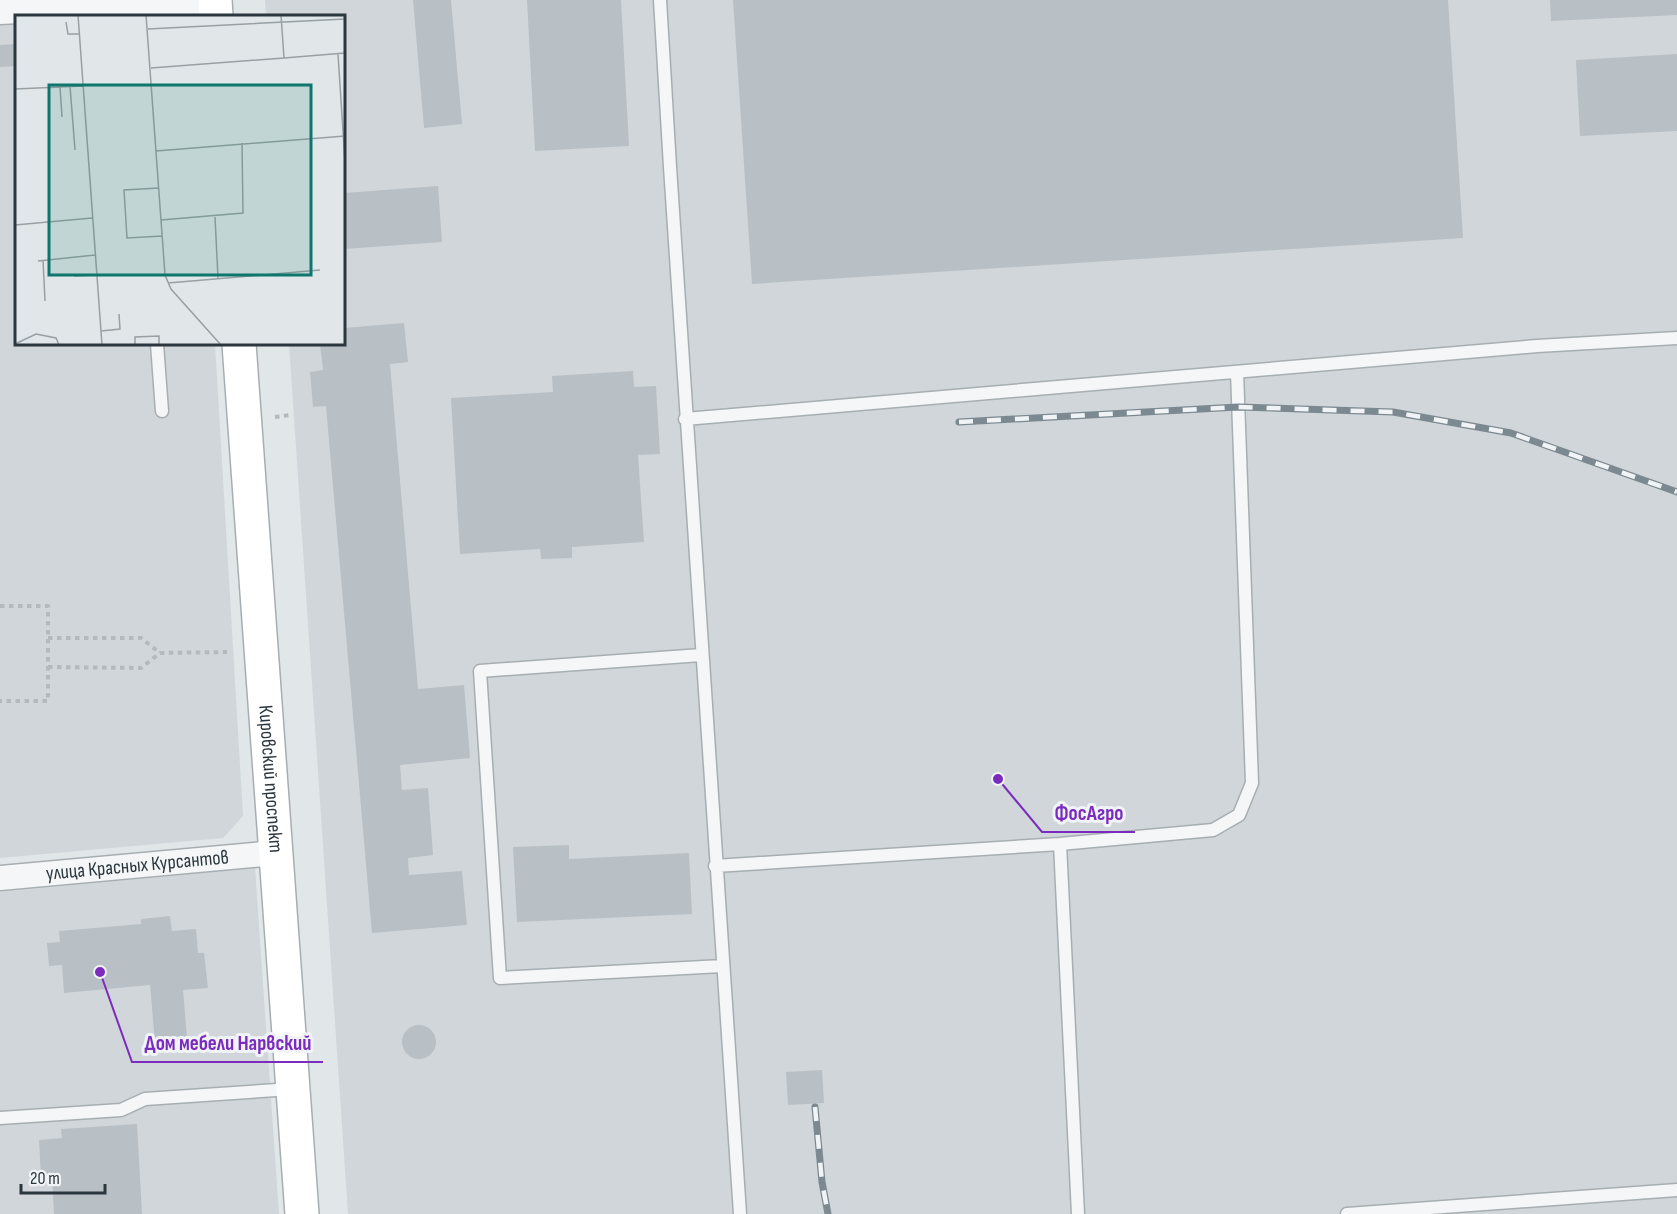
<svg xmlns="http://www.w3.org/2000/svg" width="1677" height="1214" font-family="'Sofia Sans Condensed',sans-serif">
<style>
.built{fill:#d0d6da}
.building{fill:#b9c0c5}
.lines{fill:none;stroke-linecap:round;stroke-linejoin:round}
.lane-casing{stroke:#a7aeb2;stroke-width:15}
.street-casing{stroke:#a7aeb2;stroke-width:27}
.secondary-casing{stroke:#a7aeb2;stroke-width:36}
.path{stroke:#b4b9bc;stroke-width:4;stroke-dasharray:4.5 4.5;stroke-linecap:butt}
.lane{stroke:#f4f6f7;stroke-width:12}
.street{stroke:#f4f6f7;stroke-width:24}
.secondary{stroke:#fff;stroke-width:33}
.rail-casing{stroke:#7c8991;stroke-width:7}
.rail{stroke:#f1f4f6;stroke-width:4.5;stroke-dasharray:14;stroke-linecap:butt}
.labels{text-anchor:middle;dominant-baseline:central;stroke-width:6;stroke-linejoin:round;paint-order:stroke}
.street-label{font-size:20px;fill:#2b373f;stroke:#f1f4f6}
.inset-road{fill:none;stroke:#98a0a4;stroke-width:1.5}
.view{fill:#0f766e;fill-opacity:0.15;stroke:#0f766e;stroke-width:3}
.inset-edge{fill:none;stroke:#2b373f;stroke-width:3}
.leader{fill:none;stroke:#7b2cbf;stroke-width:2}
.callout-dot{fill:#7b2cbf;stroke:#f1f4f6;stroke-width:2}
.callout-label{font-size:21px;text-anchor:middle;font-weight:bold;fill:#7b2cbf;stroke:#f1f4f6;stroke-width:6;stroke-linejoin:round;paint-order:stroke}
</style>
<rect width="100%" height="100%" fill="#e1e6e8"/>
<path class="built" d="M265 0H1677V1214H348L289 344H344V16H266Z
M16 24V344H215L243 816 223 838 0 858V25Z
M255 868 279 1214H0V892Z"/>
<path class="building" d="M413 0H451L462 124 424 128Z
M527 0H621L629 146 535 151Z
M733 0H1448L1463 238 752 284Z
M1550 0H1677V15L1551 21Z
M16 44V66L0 67V45Z
M1677 54V131L1580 136 1576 60Z
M438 186 442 242 344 249V193Z
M404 323 408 362 390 364 418 689 464 685 470 758 400 765 402 790 428 788 433 855 408 858 409 875 462 871 467 925 372 933 326 406 313 407 310 372 323 370 320 344H344V328Z
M633 371 634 387 656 386 660 454 638 455 644 542 572 547V558L541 559 540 549 460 554 451 398 553 392 552 376Z
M569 845V859L689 853 692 914 517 922 513 847Z
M170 916 172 931 196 929 198 953H204L208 988 183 990 188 1050 156 1053 150 985 64 993 62 965 49 966 47 943 60 942 59 931 141 924V919Z
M402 1042a17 17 0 1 1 34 0a17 17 0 1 1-34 0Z
M822 1070 824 1103 788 1105 786 1072Z
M137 1124 142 1214H54L52 1176H41L39 1140 62 1138 61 1129Z"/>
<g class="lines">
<g class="lane-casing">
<path id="lane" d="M660 0C684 405 710 810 740 1214
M157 344 162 411
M685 419 1537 346 1677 338
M701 655 480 671 500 978 722 966
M1060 844 1078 1214
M715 866 1060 844 1213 830 1239 815 1252 783 1237 372
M0 1118 121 1110 145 1099 291 1089
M1347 1214 1677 1190"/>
</g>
<g class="street-casing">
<g id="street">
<path d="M0 12 215 1"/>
<path id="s1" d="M0 878 275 853"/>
</g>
</g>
<g class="secondary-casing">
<g id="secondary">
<path d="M215 0 216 16"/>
<path id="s2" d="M239 344 302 1214"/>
</g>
</g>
<path class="path" d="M275 417 291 415
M0 606H48V701H0
M48 638H141L160 653
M48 667 141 668 160 653 227 652"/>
<use href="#lane" class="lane"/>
<use href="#street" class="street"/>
<use href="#secondary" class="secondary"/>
<g class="rail-casing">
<path id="rail" d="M959 422 1238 407 1393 412 1511 433 1677 492
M815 1107 822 1182 828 1214"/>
</g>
<use href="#rail" class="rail"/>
</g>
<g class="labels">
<g class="street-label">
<text stroke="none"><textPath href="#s2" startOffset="436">Кировский проспект</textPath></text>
<text stroke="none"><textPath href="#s1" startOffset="138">улица Красных Курсантов</textPath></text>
</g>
</g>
<g transform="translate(15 15)">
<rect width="330" height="330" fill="#e1e6e8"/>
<path class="inset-road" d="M63 0 87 330M131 0 150 260 156 274 206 330M51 7 53 19H64M133 14 330 4M323 39 330 147M269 43 330 38M136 53 269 43 266 0M55 71 60 135M45 72 47 102M0 74 68 71M141 136 330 121M144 173 109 175 112 223 147 221M200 202 203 263M146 205 228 198 227 128M0 210 77 203M28 245 30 286M23 246 80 240M59 261 82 260M153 268 305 255M86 316 105 314 104 299M0 329 21 319 41 323 44 330M120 330V322L144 321V330"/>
<path class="view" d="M34 70H296V260H34Z"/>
<rect width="330" height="330" class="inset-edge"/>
</g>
<path class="leader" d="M998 779L1042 832H1135M100 972L132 1062H323"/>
<g class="callout-dot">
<circle cx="998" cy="779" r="6"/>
<circle cx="100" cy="972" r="6"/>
</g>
<g class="callout-label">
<text x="1089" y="820">ФосАгро</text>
<text x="228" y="1050">Дом мебели Нарвский</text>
</g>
<path d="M21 1184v9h84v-9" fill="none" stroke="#2b373f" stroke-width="3"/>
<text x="30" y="1184" font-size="18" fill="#2b373f" stroke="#f1f4f6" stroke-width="4.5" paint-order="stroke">20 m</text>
</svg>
